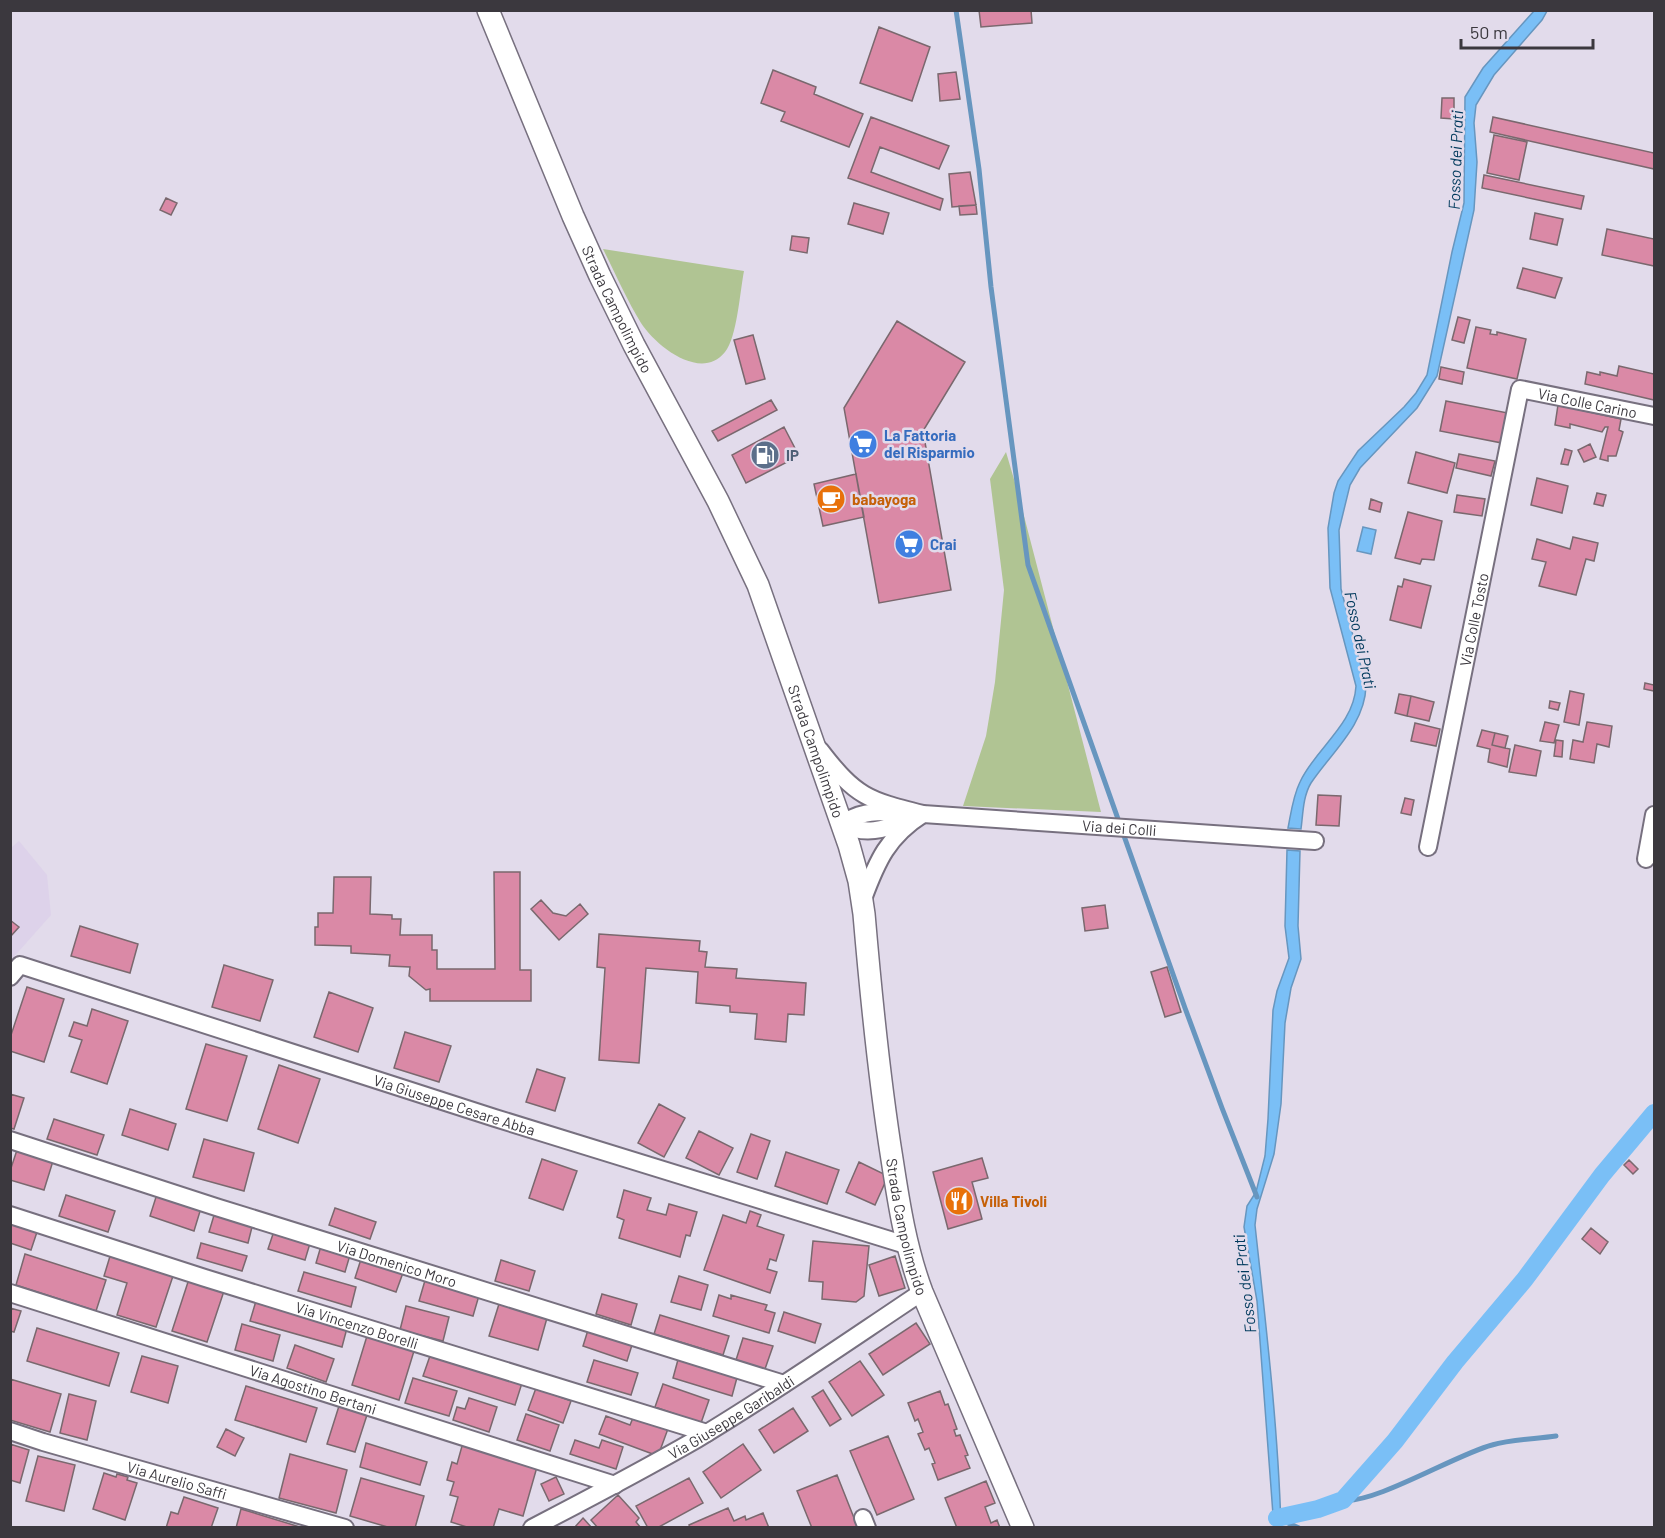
<svg xmlns="http://www.w3.org/2000/svg" width="1665" height="1538" font-family="Barlow,sans-serif">
<style>
.built{fill:#ddd2ea}
.green{fill:#b0c493}
.water{fill:#7abff6;stroke:#6796bf;stroke-width:1.5}
.lines{fill:none;stroke-linecap:round;stroke-linejoin:round}
.stream{stroke:#6796bf;stroke-width:5}
.canal{stroke:#7abff6;stroke-width:18}
.building{fill:#da89a6;stroke:#7a686e;stroke-width:1.5}
.minor-casing{stroke:#77707f;stroke-width:20}
.tertiary-casing{stroke:#77707f;stroke-width:24}
.minor{stroke:#fff;stroke-width:16}
.tertiary{stroke:#fff;stroke-width:21}
.labels{text-anchor:middle;dominant-baseline:central;stroke-width:5;stroke-linejoin:round;paint-order:stroke}
.street-label{font-size:15px;fill:#3b383e;stroke:#e2dbeb}
.shop-label{font-size:15px;font-weight:bold;fill:#366cbe;stroke:#e2dbeb;text-anchor:start}
.service-label{font-size:15px;font-weight:bold;fill:#4e5e75;stroke:#e2dbeb;text-anchor:start}
.food-label{font-size:15px;font-weight:bold;fill:#c56008;stroke:#e2dbeb;text-anchor:start}
.water-label{font-size:16px;font-style:italic;fill:#013a5d;stroke:#e2dbeb}
</style>
<rect width="100%" height="100%" fill="#e2dbeb"/>
<path class="built" d="M19 841 47 875 51 915 11 960V848Z"/>
<path class="green" d="M603 249 744 271C740 291 737 338 725 352 701 382 656 346 641 323 627 300 615 273 603 249Z
M1006 452 1018 493 1101 812 963 806 986 736 995 682 1004 590 990 479Z"/>
<path class="water" d="M1534 11H1547L1542 20 1494 75 1476 105 1474 123 1477 162 1474 210 1437 376 1417 408 1360 468 1350 485 1339 530 1341 589 1366 686C1365 725 1331 753 1311 783 1303 796 1303 814 1301 829L1288 828C1291 813 1293 796 1300 782 1315 749 1354 725 1356 686L1330 588 1328 528 1334 493 1338 481 1358 451 1404 407 1416 393 1427 375 1452 252 1464 203 1465 97 1483 68Z
M1363 527 1376 530 1371 554 1357 551Z
M1287 850 1300 851 1298 926 1301 959 1291 988 1285 1023 1281 1104 1274 1154 1257 1209 1255 1225C1266 1326 1278 1426 1281 1527L1274 1528 1257 1301 1244 1227 1247 1206 1256 1192 1265 1156 1268 1119 1273 1010 1277 991 1289 958 1285 926Z"/>
<g class="lines">
<path class="stream" d="M956 10 979 169 991 287 1028 565 1185 1008 1222 1108 1257 1197
M1343 1500C1373 1505 1457 1454 1492 1445 1512 1439 1536 1439 1556 1436
M1277 1518 1299 1528"/>
<path class="canal" d="M1277 1518 1318 1509 1343 1500 1395 1441 1455 1362 1525 1279 1602 1175 1654 1113"/>
</g>
<path class="building" d="M979 10H1031L1032 23 981 27Z
M879 27 930 47 912 101 860 83Z
M773 70 816 87 814 94 863 114 849 147 781 121 785 112 761 103Z
M956 72 960 99 940 101 938 74Z
M1442 98H1454V119L1441 118Z
M871 117 949 146 939 169 880 147 871 172 943 199 940 210 848 178Z
M1493 117 1654 153V169L1490 132Z
M1494 135 1527 142 1519 180 1487 173Z
M970 172 976 205 952 207 949 174Z
M1484 175 1584 196 1581 209 1482 188Z
M166 198 177 203 171 215 160 210Z
M854 203 889 213 883 234 848 224Z
M976 205 977 214 960 215 959 206Z
M1535 213 1563 219 1557 245 1530 239Z
M1607 229 1654 239V266L1602 255Z
M792 236 809 238 807 253 790 250Z
M1523 268 1562 278 1555 298 1517 288Z
M1458 317 1470 320 1464 343 1452 340Z
M897 321 965 362 923 431 951 590 879 603 844 408Z
M1476 327 1491 330 1490 334 1497 335V332L1526 339 1517 379 1467 368Z
M753 335 765 379 746 384 734 340Z
M1619 366 1654 374V400L1585 384 1587 372 1600 375V372L1617 376Z
M1441 367 1464 372 1462 384 1439 379Z
M771 400 777 410 718 441 712 431Z
M1446 401 1508 413 1502 443 1440 431Z
M1558 405 1621 419 1619 430 1623 432 1616 456H1608V461L1600 459 1608 427H1605L1602 432 1570 424V428L1555 425Z
M784 427 799 456 746 483 732 455Z
M1590 444 1596 457 1584 462 1578 450Z
M1565 449 1572 451 1568 465 1561 464Z
M1416 452 1455 463 1447 493 1408 483Z
M1459 454 1495 461 1491 476 1456 468Z
M856 474 864 517 823 526 814 484Z
M1537 478 1568 486 1562 513 1531 505Z
M1597 493 1606 495 1603 506 1594 504Z
M1457 495 1485 499 1482 516 1454 512Z
M1371 499 1382 503 1380 512 1369 509Z
M1408 512 1442 521 1434 560 1422 559 1420 564 1395 558Z
M1573 537 1598 543 1594 561 1586 559 1576 595 1539 586 1546 562 1532 559 1537 539 1570 549Z
M1404 579 1431 586 1421 628 1390 620 1398 586 1402 587Z
M1645 683 1654 685V691L1644 689Z
M1570 691 1584 694 1579 725 1564 722Z
M1399 694 1411 696 1407 716 1395 713Z
M1411 696 1434 702 1429 721 1407 716Z
M1550 701 1560 703 1558 710 1549 708Z
M1545 722 1559 725 1554 743 1540 741Z
M1587 722 1612 726 1609 747 1597 744 1594 763 1570 759 1573 740 1583 742Z
M1415 723 1440 729 1436 746 1411 741Z
M1482 730 1495 733 1492 745 1510 749 1507 767 1488 762 1490 749 1477 746Z
M1495 733 1508 736 1505 748 1492 745Z
M1556 740 1563 741 1562 757 1554 756Z
M1515 745 1541 751 1536 776 1509 772Z
M1318 795 1341 796 1339 826 1316 825Z
M1405 798 1414 800 1411 815 1401 813Z
M494 872H520V970H531V1001H430V989L426 990 409 976 410 967 389 966 390 955 351 953V946L315 945V927H318V913H333L334 877H371L370 914 392 915V919H401L400 935H432V950H437V969H495Z
M541 900 553 913 566 916 580 904 588 914 559 940 531 909Z
M1105 905 1108 928 1085 931 1082 908Z
M10 920 19 927 10 937Z
M80 926 138 944 130 973 71 956Z
M599 934 700 941 699 951 707 952 705 967 737 969 736 978 806 983 804 1015 788 1014 786 1042 755 1039 757 1014 730 1012V1006L696 1003 698 972 646 968 639 1063 599 1060 605 968 597 967Z
M224 965 273 980 260 1021 212 1007Z
M1167 967 1181 1012 1165 1017 1151 972Z
M27 987 64 999 44 1062 10 1051V1038Z
M329 992 373 1008 358 1052 314 1037Z
M92 1009 128 1021 107 1084 71 1072 82 1040 69 1036 74 1022 87 1026Z
M405 1032 451 1046 439 1082 394 1068Z
M206 1044 247 1056 227 1121 186 1109Z
M279 1065 320 1079 298 1143 258 1129Z
M537 1069 565 1078 555 1111 526 1102Z
M10 1094 24 1098 14 1129 10 1128Z
M659 1104 685 1118 664 1157 638 1143Z
M130 1109 176 1124 168 1150 122 1135Z
M54 1119 104 1135 97 1155 47 1139Z
M699 1131 733 1148 719 1175 686 1158Z
M751 1134 770 1141 757 1179 737 1172Z
M204 1139 254 1153 244 1191 193 1177Z
M17 1150 53 1161 44 1190 10 1180V1171Z
M786 1152 839 1170 827 1204 775 1186Z
M982 1158 988 1178 972 1182 982 1219 948 1229 933 1172Z
M542 1159 577 1171 563 1210 529 1198Z
M1629 1160 1638 1169 1633 1174 1624 1165Z
M859 1162 888 1176 875 1205 846 1192Z
M624 1190 651 1198 647 1210 666 1215 669 1204 697 1212 690 1236 686 1235 680 1257 619 1238 624 1220 617 1217Z
M157 1194 201 1208 194 1231 150 1216Z
M66 1195 115 1211 108 1232 59 1216Z
M335 1208 376 1222 370 1239 329 1225Z
M750 1211 761 1215 757 1226 784 1235 776 1261 770 1259 767 1269 777 1272 770 1293 704 1270 723 1215 746 1223Z
M215 1212 253 1223 248 1243 209 1232Z
M10 1223 37 1232 31 1250 10 1243Z
M275 1228 311 1240 305 1260 268 1249Z
M1591 1228 1608 1242 1600 1254 1582 1239Z
M813 1241 869 1246 864 1296 856 1302 822 1299 823 1282 809 1281Z
M201 1243 247 1256 242 1271 197 1258Z
M321 1246 350 1255 345 1272 316 1263Z
M111 1253 174 1273 156 1327 117 1315 127 1283 104 1276Z
M25 1254 106 1280 96 1311 16 1285Z
M362 1256 404 1270 396 1292 355 1278Z
M895 1256 905 1288 879 1296 869 1265Z
M501 1260 535 1271 529 1291 495 1281Z
M304 1272 356 1287 351 1307 298 1291Z
M679 1276 708 1285 701 1310 671 1302Z
M426 1277 480 1292 473 1316 419 1301Z
M189 1279 224 1291 207 1342 172 1331Z
M602 1294 637 1304 631 1325 596 1314Z
M719 1295 731 1299V1295L767 1305 765 1310 775 1313 769 1333 713 1316Z
M256 1301 347 1328 342 1347 250 1321Z
M499 1304 547 1318 538 1350 489 1336Z
M406 1306 449 1317 443 1341 400 1330Z
M10 1308 21 1311 14 1332 10 1331Z
M784 1312 821 1324 815 1343 778 1331Z
M660 1315 729 1336 723 1355 654 1334Z
M916 1323 930 1344 883 1375 869 1354Z
M242 1324 280 1335 273 1361 235 1350Z
M37 1328 119 1353 109 1386 27 1361Z
M588 1330 632 1345 627 1361 583 1346Z
M367 1336 414 1351 399 1400 352 1385Z
M743 1338 773 1346 765 1369 736 1360Z
M295 1345 334 1359 326 1382 287 1368Z
M431 1353 522 1383 515 1405 423 1376Z
M142 1356 178 1366 168 1403 131 1392Z
M679 1356 738 1374 732 1396 673 1378Z
M594 1360 638 1373 631 1395 587 1382Z
M860 1361 884 1395 852 1416 829 1382Z
M413 1378 457 1391 449 1416 405 1403Z
M10 1379 61 1394 50 1432 10 1420Z
M663 1384 709 1400 701 1423 655 1407Z
M246 1386 317 1408 306 1442 235 1420Z
M536 1388 571 1401 563 1423 528 1410Z
M823 1390 841 1419 830 1426 812 1397Z
M940 1391 945 1405 948 1404 957 1429 954 1430 956 1436 960 1435 968 1455 965 1456 970 1468 938 1480 932 1464 935 1463 929 1448 925 1450 918 1434 923 1432 918 1419 915 1421 908 1403Z
M69 1394 96 1401 87 1440 60 1433Z
M469 1398 497 1407 489 1432 453 1420 457 1407 465 1409Z
M339 1406 367 1415 355 1452 327 1444Z
M793 1408 808 1431 774 1453 759 1430Z
M635 1413 669 1426 658 1456 599 1434 606 1416 630 1425Z
M526 1414 559 1425 550 1451 517 1440Z
M226 1429 244 1438 235 1456 217 1447Z
M888 1436 914 1499 877 1515 850 1451Z
M464 1439 537 1467 523 1516 499 1509 493 1528H470L451 1522 458 1497 450 1495 454 1482 447 1480 452 1462 457 1464Z
M575 1440 599 1448 602 1440 623 1447 616 1469 570 1454Z
M366 1443 427 1462 420 1485 360 1467Z
M10 1444 29 1450 20 1483 10 1480Z
M743 1444 761 1470 721 1498 703 1472Z
M290 1454 347 1470 336 1513 279 1498Z
M38 1456 75 1465 64 1511 26 1501Z
M104 1473 116 1477 117 1474 128 1477 127 1480 137 1483 125 1520 93 1509Z
M837 1475 858 1528H812L797 1491Z
M556 1477 564 1494 549 1501 541 1484Z
M361 1478 424 1496 415 1528H391L350 1516Z
M689 1478 703 1503 657 1528H648L636 1506Z
M986 1481 995 1503 985 1507 991 1523 997 1520 1000 1528H957L945 1498Z
M618 1495 639 1518 636 1522 641 1528H598L591 1520Z
M184 1497 218 1508 211 1528H166L171 1512 178 1514Z
M728 1508 734 1521 745 1516 746 1520 763 1513 769 1528H690L689 1525Z
M241 1509 300 1527V1528H236Z
M583 1518 592 1528H574Z"/>
<g class="lines">
<g class="minor-casing">
<g id="minor">
<path id="s1" d="M820 750C856 797 867 800 923 814L1315 841"/>
<path d="M842 825C866 835 883 830 906 821"/>
<path d="M842 825C857 812 873 812 893 812"/>
<path id="s2" d="M1428 847 1520 389 1654 416"/>
<path d="M1646 859 1654 815"/>
<path d="M863 899C877 861 888 836 923 814"/>
<path id="s3" d="M10 977 20 965 495 1118 906 1245"/>
<path id="s4" d="M10 1140 216 1207 784 1384"/>
<path id="s5" d="M10 1215 205 1278 707 1433"/>
<path id="s6" d="M10 1293 615 1485"/>
<path id="s7" d="M10 1431 43 1442 345 1528"/>
<path d="M863 1518 867 1528"/>
<path id="s8" d="M532 1528C588 1499 643 1470 697 1439 774 1393 847 1342 922 1292"/>
</g>
</g>
<g class="tertiary-casing">
<g id="tertiary">
<path id="s9" d="M488 10 573 216 600 276 634 345 718 501 758 585 849 845 859 881 864 914C871 996 879 1078 892 1159 899 1205 906 1249 922 1292L1023 1528"/>
</g>
</g>
<use href="#minor" class="minor"/>
<use href="#tertiary" class="tertiary"/>
</g>
<defs>
<g id="supermarket-disc" transform="scale(1.5)"><circle r="9.5" fill="#3f7fe0" stroke="#e2dbeb"/><path d="M-6-5.5h2.5l.6 2H6L4.5 2H-2.5L-4.4-4H-6ZM-1.5 3.2a1.3 1.3 0 1 0 .1 0ZM3 3.2a1.3 1.3 0 1 0 .1 0Z" fill="#fff"/></g>
<g id="fuel-disc" transform="scale(1.5)"><circle r="9.5" fill="#5c6f8a" stroke="#e2dbeb"/><path d="M-5.5-6h7V0h2V4h1.3V-2.5L3-4.5l.8-.8L6-3V5H2.5V1h-1V6h-7ZM-4.2-4.7v3.2H.2V-4.7Z" fill="#fff"/></g>
<g id="cafe-disc" transform="scale(1.5)"><circle r="9.5" fill="#e8710a" stroke="#e2dbeb"/><path d="M-5.5-4.5H6V0H3Q3 3.5 0 3.5H-2.5Q-5.5 3.5-5.5 0ZM3-3.2v2h1.7v-2ZM-6 4.5H4V6H-6Z" fill="#fff"/></g>
<g id="restaurant-disc" transform="scale(1.5)"><circle r="9.5" fill="#e8710a" stroke="#e2dbeb"/><path d="M-5-6h1v4h1v-4h1v4h1v-4h1v5L-1.5 .5V6h-2V.5L-5-1ZM5-6V6H3V1.5H1.5Q1.5-4 5-6Z" fill="#fff"/></g>
</defs>
<g fill-rule="evenodd">
<use href="#supermarket-disc" x="863" y="444"/>
<use href="#fuel-disc" x="765" y="455"/>
<use href="#cafe-disc" x="831" y="499"/>
<use href="#supermarket-disc" x="909" y="544"/>
<use href="#restaurant-disc" x="959" y="1201"/>
</g>
<g class="labels">
<g class="street-label">
<text stroke="none"><textPath href="#s9" startOffset="326">Strada Campolimpido</textPath></text>
<text stroke="none"><textPath href="#s2" startOffset="536">Via Colle Carino</textPath></text>
<text stroke="none"><textPath href="#s2" startOffset="232">Via Colle Tosto</textPath></text>
<text stroke="none"><textPath href="#s9" startOffset="812">Strada Campolimpido</textPath></text>
<text stroke="none"><textPath href="#s1" startOffset="322">Via dei Colli</textPath></text>
<text stroke="none"><textPath href="#s3" startOffset="472">Via Giuseppe Cesare Abba</textPath></text>
<text stroke="none"><textPath href="#s9" startOffset="1298">Strada Campolimpido</textPath></text>
<text stroke="none"><textPath href="#s4" startOffset="406">Via Domenico Moro</textPath></text>
<text stroke="none"><textPath href="#s5" startOffset="364">Via Vincenzo Borelli</textPath></text>
<text stroke="none"><textPath href="#s6" startOffset="318">Via Agostino Bertani</textPath></text>
<text stroke="none"><textPath href="#s8" startOffset="228">Via Giuseppe Garibaldi</textPath></text>
<text stroke="none"><textPath href="#s7" startOffset="174">Via Aurelio Saffi</textPath></text>
</g>
<g class="shop-label">
<text x="884" y="435">La Fattoria<tspan x="884" dy="17">del Risparmio</tspan></text>
<text x="930" y="544">Crai</text>
</g>
<g class="service-label">
<text x="786" y="455">IP</text>
</g>
<g class="food-label">
<text x="852" y="499">babayoga</text>
<text x="980" y="1201">Villa Tivoli</text>
</g>
<g class="water-label">
<text transform="translate(1455 160) rotate(-88)">Fosso dei Prati</text>
<text transform="translate(1361 640) rotate(78)">Fosso dei Prati</text>
<text transform="translate(1244 1284) rotate(-97)">Fosso dei Prati</text>
</g>
</g>
<rect width="1665" height="1538" fill="none" stroke="#3b383e" stroke-width="24"/>
<path d="M1461 39v9h132v-9" fill="none" stroke="#3b383e" stroke-width="3"/>
<text x="1470" y="39" font-size="18" fill="#3b383e" stroke="#e2dbeb" stroke-width="4.5" paint-order="stroke">50 m</text>
</svg>
